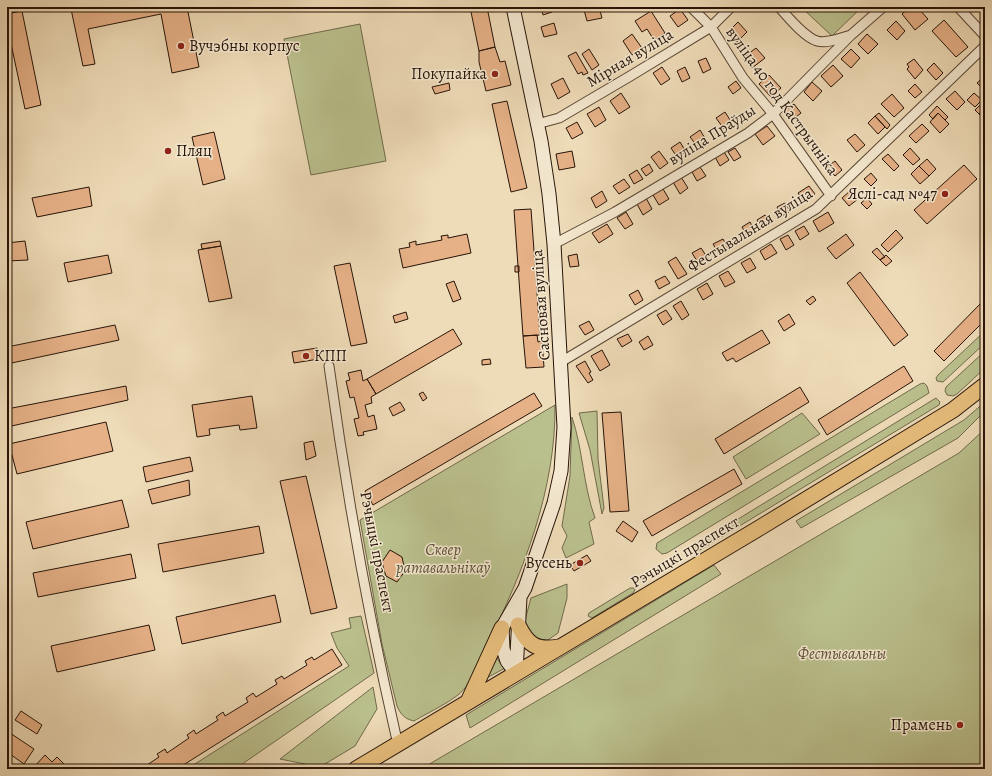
<svg xmlns="http://www.w3.org/2000/svg" width="992" height="776" font-family="Alegreya,serif">
<style>
.green{fill:#bac08d;stroke:#706a4b}
.building{fill:#e6b187;stroke:#271409}
.lines{fill:none;stroke-linecap:round;stroke-linejoin:round}
.minor-casing{stroke:#594634;stroke-width:11}
.secondary-casing{stroke:#271409;stroke-width:15}
.primary-casing{stroke:#271409;stroke-width:17}
.minor{stroke:#f4e8d0;stroke-width:9}
.secondary{stroke:#f4e8d0;stroke-width:13}
.primary{stroke:#e7be7c;stroke-width:15}
.poi-dot{fill:#8f2418;stroke:#f4e8d0;stroke-width:1.5}
.labels{text-anchor:middle;dominant-baseline:central;stroke-width:3;stroke-linejoin:round;paint-order:stroke}
.poi-label{font-size:16px;fill:#271409;stroke:#f4e8d0;text-anchor:end}
.street-label{font-size:16px;fill:#271409;stroke:#f4e8d0}
.park-label{font-size:16px;font-style:italic;fill:#5a5037;stroke:#f4e8d0}
</style>
<rect width="100%" height="100%" fill="#eedbb7"/>
<filter id="stains"><feTurbulence type="fractalNoise" baseFrequency=".005" numOctaves="4"/><feColorMatrix values="0 0 0 0 .2 0 0 0 0 .09 0 0 0 0 .02 0 0 0 .5 -.17"/></filter>
<radialGradient id="worn" r=".72"><stop offset=".6" stop-color="#630" stop-opacity="0"/><stop offset="1" stop-color="#630" stop-opacity=".3"/></radialGradient>
<path class="green" d="M801 7H862L832 36Z
M360 24 386 161 311 175 284 39Z
M985 331V343L943 382 937 381 936 378 938 375Z
M985 351V368L957 394 953 396 947 395 945 391 946 387Z
M920 384 924 383 927 386 929 393 667 553 662 554 656 549 657 543Z
M936 398 940 402 939 405 695 553 694 546Z
M985 402V411L958 438 801 528 796 521 964 420Z
M555 405C556 488 524 571 487 645 480 658 474 676 465 688 456 700 427 713 414 721 405 719 401 715 397 706L382 644 360 520Z
M597 411 598 459 604 508 602 514 590 450 579 413Z
M802 413 820 434 746 479 733 457Z
M572 417C583 450 583 485 595 518L589 522 594 544 566 558 562 548 567 536 562 526 570 476Z
M985 429V769H421L959 453Z
M714 565 721 574 470 728 466 715Z
M567 584V598L558 633 545 642 532 638 524 624 531 598Z
M630 588H634L635 590 633 593 592 618 588 616 589 613Z
M361 616 374 673 235 769H187L349 666 337 648 331 633 351 628 349 618Z
M496 656 500 663 507 667 483 680Z
M373 687 377 709 355 746 320 767 280 759Z"/>
<path class="building" d="M82 7H187L199 67 172 73 161 14 88 29 95 64 83 66 71 9Z
M470 7H487L495 47 479 51Z
M541 7H556L551 9 552 12 543 15Z
M599 7 602 18 587 21 584 10Z
M910 7H917L928 19 915 30 902 14Z
M680 9 688 20 678 27 670 16Z
M22 11 41 105 25 109 7 25V14Z
M651 11 665 33 654 40 647 29 642 32 635 21Z
M944 20 968 47 956 57 932 31Z
M896 21 905 31 897 40 887 30Z
M738 22 747 32 737 42 727 33Z
M554 23 557 34 544 37 541 27Z
M632 34 642 48 632 55 623 41Z
M867 34 878 44 868 54 858 44Z
M495 47 500 62 505 61 511 85 486 91 479 62V51Z
M756 48 765 58 752 68 743 58Z
M589 49 599 65 592 70 582 54Z
M851 49 860 58 851 68 841 59Z
M576 52 588 73 583 75 582 72 578 74 568 56Z
M706 58 711 69 703 73 698 61Z
M914 59 923 70 915 79 907 69 909 67 907 64Z
M934 63 943 73 936 80 927 70Z
M833 65 843 76 831 87 821 76Z
M662 67 670 79 661 85 653 73Z
M685 67 690 78 682 82 677 71Z
M769 75 781 88 771 97 759 84Z
M985 76V91L977 83Z
M563 78 570 92 558 99 551 84Z
M736 81 741 88 733 94 728 87Z
M812 82 822 91 813 101 804 92Z
M449 83 450 90 435 94 432 87Z
M915 84 922 92 915 98 908 91Z
M955 91 965 102 957 110 946 99Z
M621 93 630 107 619 114 610 101Z
M974 93 982 100 975 107 967 100Z
M892 94 904 108 894 117 881 104Z
M507 101 527 188 511 192 492 104Z
M982 103 985 108 979 114 975 110Z
M794 104 801 113 791 121 783 112Z
M937 106 948 117 945 120 938 113 933 119 929 115Z
M599 107 606 120 595 127 587 114Z
M985 108V120L979 114Z
M725 112 732 123 724 129 716 118Z
M879 113 890 125 887 129 875 116Z
M938 113 949 124 940 133 930 122Z
M875 116 885 127 878 134 868 123Z
M577 122 583 133 572 139 566 128Z
M922 124 929 131 916 143 909 136Z
M767 126 775 136 763 145 755 134Z
M700 130 706 140 697 146 690 137Z
M214 132 225 179 203 185 192 137Z
M855 134 865 145 857 152 847 140Z
M680 142 686 152 677 157 671 148Z
M735 148 741 157 734 161 728 152Z
M910 148 920 159 913 165 903 155Z
M572 151 575 167 559 170 556 154Z
M659 151 668 163 660 169 651 157Z
M724 152 729 160 720 166 715 157Z
M888 154 899 166 894 171 882 159Z
M927 159 936 169 929 176 919 166Z
M835 161 842 170 835 176 827 167Z
M649 164 653 171 646 176 641 169Z
M964 165 977 179 927 224 914 210Z
M919 166 929 176 920 184 911 174Z
M700 167 706 176 697 181 692 172Z
M637 170 643 179 634 184 629 175Z
M871 173 877 180 871 186 864 179Z
M681 177 688 188 680 194 673 182Z
M624 179 630 187 619 194 613 186Z
M809 186 815 194 804 202 798 193Z
M89 187 92 206 37 217 32 198Z
M663 189 669 199 659 205 653 195Z
M602 191 607 201 596 208 591 198Z
M850 191 858 199 849 206 842 198Z
M646 198 652 209 643 215 637 204Z
M867 198 872 204 867 209 861 203Z
M785 203 790 211 782 216 777 207Z
M531 209 540 335 523 336 514 210Z
M626 212 633 224 625 229 617 218Z
M828 212 834 223 819 232 813 221Z
M765 215 770 224 762 228 757 220Z
M750 222 755 232 747 236 742 227Z
M607 224 613 234 599 243 592 233Z
M804 226 809 234 800 240 795 231Z
M896 230 903 238 888 252 881 245Z
M467 234 471 253 403 268 399 249 410 247 409 243 416 241V245L442 240 441 236 448 235V238Z
M846 234 854 245 836 259 827 248Z
M788 235 794 245 786 250 780 239Z
M723 239 728 248 719 254 713 244Z
M25 241 28 260 7 261V243Z
M220 241 221 246 202 249 201 244Z
M771 244 777 253 765 260 760 251Z
M221 246 232 298 209 302 198 250Z
M701 248 709 260 700 266 692 253Z
M877 248 885 257 880 260 872 252Z
M577 254 579 266 570 267 568 256Z
M108 255 112 273 68 282 64 263Z
M886 255 892 261 886 266 880 260Z
M676 257 687 274 678 279 668 262Z
M750 258 756 268 747 273 741 263Z
M350 263 367 343 351 346 334 266Z
M515 266H519V272H515Z
M728 271 735 282 725 287 719 276Z
M860 272 908 335 894 346 847 283Z
M665 276 670 283 659 289 655 281Z
M454 281 461 299 453 302 446 284Z
M707 283 713 294 703 300 697 289Z
M638 290 643 300 635 305 629 295Z
M813 296 816 300 810 305 806 301Z
M985 299V320L944 361 934 351Z
M681 301 689 315 682 320 673 306Z
M666 310 672 319 663 325 657 315Z
M406 312 408 319 395 323 393 316Z
M789 314 795 324 784 331 778 321Z
M589 321 594 330 585 335 579 326Z
M115 325 119 340 7 364V347Z
M453 329 462 344 376 394 367 379Z
M762 330 770 343 736 362 733 358 727 361 722 353Z
M628 334 632 341 622 347 617 339Z
M537 335 538 342 542 341 544 367 526 368 523 336Z
M648 336 653 345 644 350 639 342Z
M317 348 319 359 294 363 292 352Z
M602 350 610 365 600 371 591 356Z
M490 359 491 364 482 365V360Z
M585 361 591 372 589 373 593 380 588 383 576 366Z
M904 366 913 381 827 435 818 420Z
M361 370 363 381 367 379 376 394 371 397 372 403 365 405 368 417 374 415 377 429 363 432 364 435 358 436 354 419 359 418 354 397 350 398 346 381 350 380 348 373Z
M126 386 128 400 7 427V409Z
M800 387 809 402 724 454 715 439Z
M423 392 427 398 423 401 419 394Z
M534 393 542 406 373 505 365 491Z
M252 396 257 428 240 430 239 425 209 429 210 435 197 437 192 405Z
M400 402 405 410 393 416 389 408Z
M621 412 629 511 610 512 602 413Z
M106 422 113 451 17 474 9 444Z
M313 441 316 456 306 460 304 443Z
M190 457 193 471 146 482 143 467Z
M734 469 742 484 652 536 643 521Z
M306 476 337 608 311 614 280 481Z
M189 480 190 495 152 504 148 490Z
M122 500 129 527 33 549 26 522Z
M623 521 638 532 632 542 616 531Z
M259 526 264 553 163 572 158 544Z
M390 550 402 557 405 571 397 582 386 576 384 570 382 562Z
M131 554 136 578 38 597 33 573Z
M587 555 591 561 574 571 570 565Z
M275 595 281 622 182 644 176 617Z
M149 625 155 650 57 672 51 646Z
M332 649 342 665 177 769H141L159 757 157 754 165 749 167 753 189 738 187 735 194 730 196 734 218 720 216 717 223 712 225 716 248 702 246 698 253 693 256 697 277 684 275 680 282 676 284 679 307 665 305 661 312 657 314 660Z
M21 711 42 725 37 734 15 720Z
M7 731 34 749 24 764 7 752Z
M45 755 52 762 57 757 65 765 61 769H38L35 766Z"/>
<g class="lines">
<g class="minor-casing">
<path id="minor" d="M691 7 711 27 743 78 773 114 831 196
M779 7C788 17 804 37 817 41 827 44 841 38 851 35
M958 7 985 36
M537 124 559 118 632 75 711 27 731 7
M554 244 615 212 748 133 773 114 851 35 883 7
M561 362 816 209 985 46
M329 366C346 490 368 614 396 736L400 744"/>
</g>
<g class="secondary-casing">
<path id="secondary" d="M513 7 541 141 549 194 554 244 564 427 561 471 554 503 525 588 502 628 503 649 507 661 516 673
M516 673 520 597"/>
</g>
<g class="primary-casing">
<path id="primary" d="M518 625C528 645 536 651 559 647
M468 702 502 628
M356 769 756 530 953 410 985 385"/>
</g>
<use href="#minor" class="minor"/>
<use href="#secondary" class="secondary"/>
<use href="#primary" class="primary"/>
</g>
<g class="poi-dot">
<circle cx="181" cy="46" r="4"/>
<circle cx="495" cy="74" r="4"/>
<circle cx="168" cy="151" r="4"/>
<circle cx="945" cy="194" r="4"/>
<circle cx="306" cy="356" r="4"/>
<circle cx="580" cy="563" r="4"/>
<circle cx="960" cy="725" r="4"/>
</g>
<g class="labels">
<g class="poi-label">
<text x="189" y="46" text-anchor="start">Вучэбны корпус</text>
<text x="487" y="74">Покупайка</text>
<text x="176" y="151" text-anchor="start">Пляц</text>
<text x="937" y="194">Яслі-сад №47</text>
<text x="314" y="356" text-anchor="start">КПП</text>
<text x="572" y="563">Вусень</text>
<text x="952" y="725">Прамень</text>
</g>
<g class="street-label">
<text transform="translate(630 58) rotate(-31)">Мірная вуліца</text>
<text transform="translate(782 101) rotate(54)">вуліца 40 год Кастрычніка</text>
<text transform="translate(712 135) rotate(-32)">вуліца Праўды</text>
<text transform="translate(750 230) rotate(-32)">Фестывальная вуліца</text>
<text transform="translate(541 305) rotate(-94)">Сасновая вуліца</text>
<text transform="translate(377 552) rotate(79)">Рэчыцкі праспект</text>
<text transform="translate(685 552) rotate(-31)">Рэчыцкі праспект</text>
</g>
<g class="park-label">
<text x="443" y="550">Сквер<tspan x="443" dy="18">ратавальнікаў</tspan></text>
<text x="842" y="654">Фестывальны</text>
</g>
</g>
<rect width="992" height="776" fill="none" stroke="#eedbb7" stroke-width="24"/>
<rect x="8" y="8" width="976" height="760" fill="none" stroke="#271409" stroke-width="2"/>
<rect x="12" y="12" width="968" height="752" fill="none" stroke="#271409"/>
<rect width="100%" height="100%" filter="url(#stains)"/>
<rect width="100%" height="100%" fill="url(#worn)"/>
</svg>
